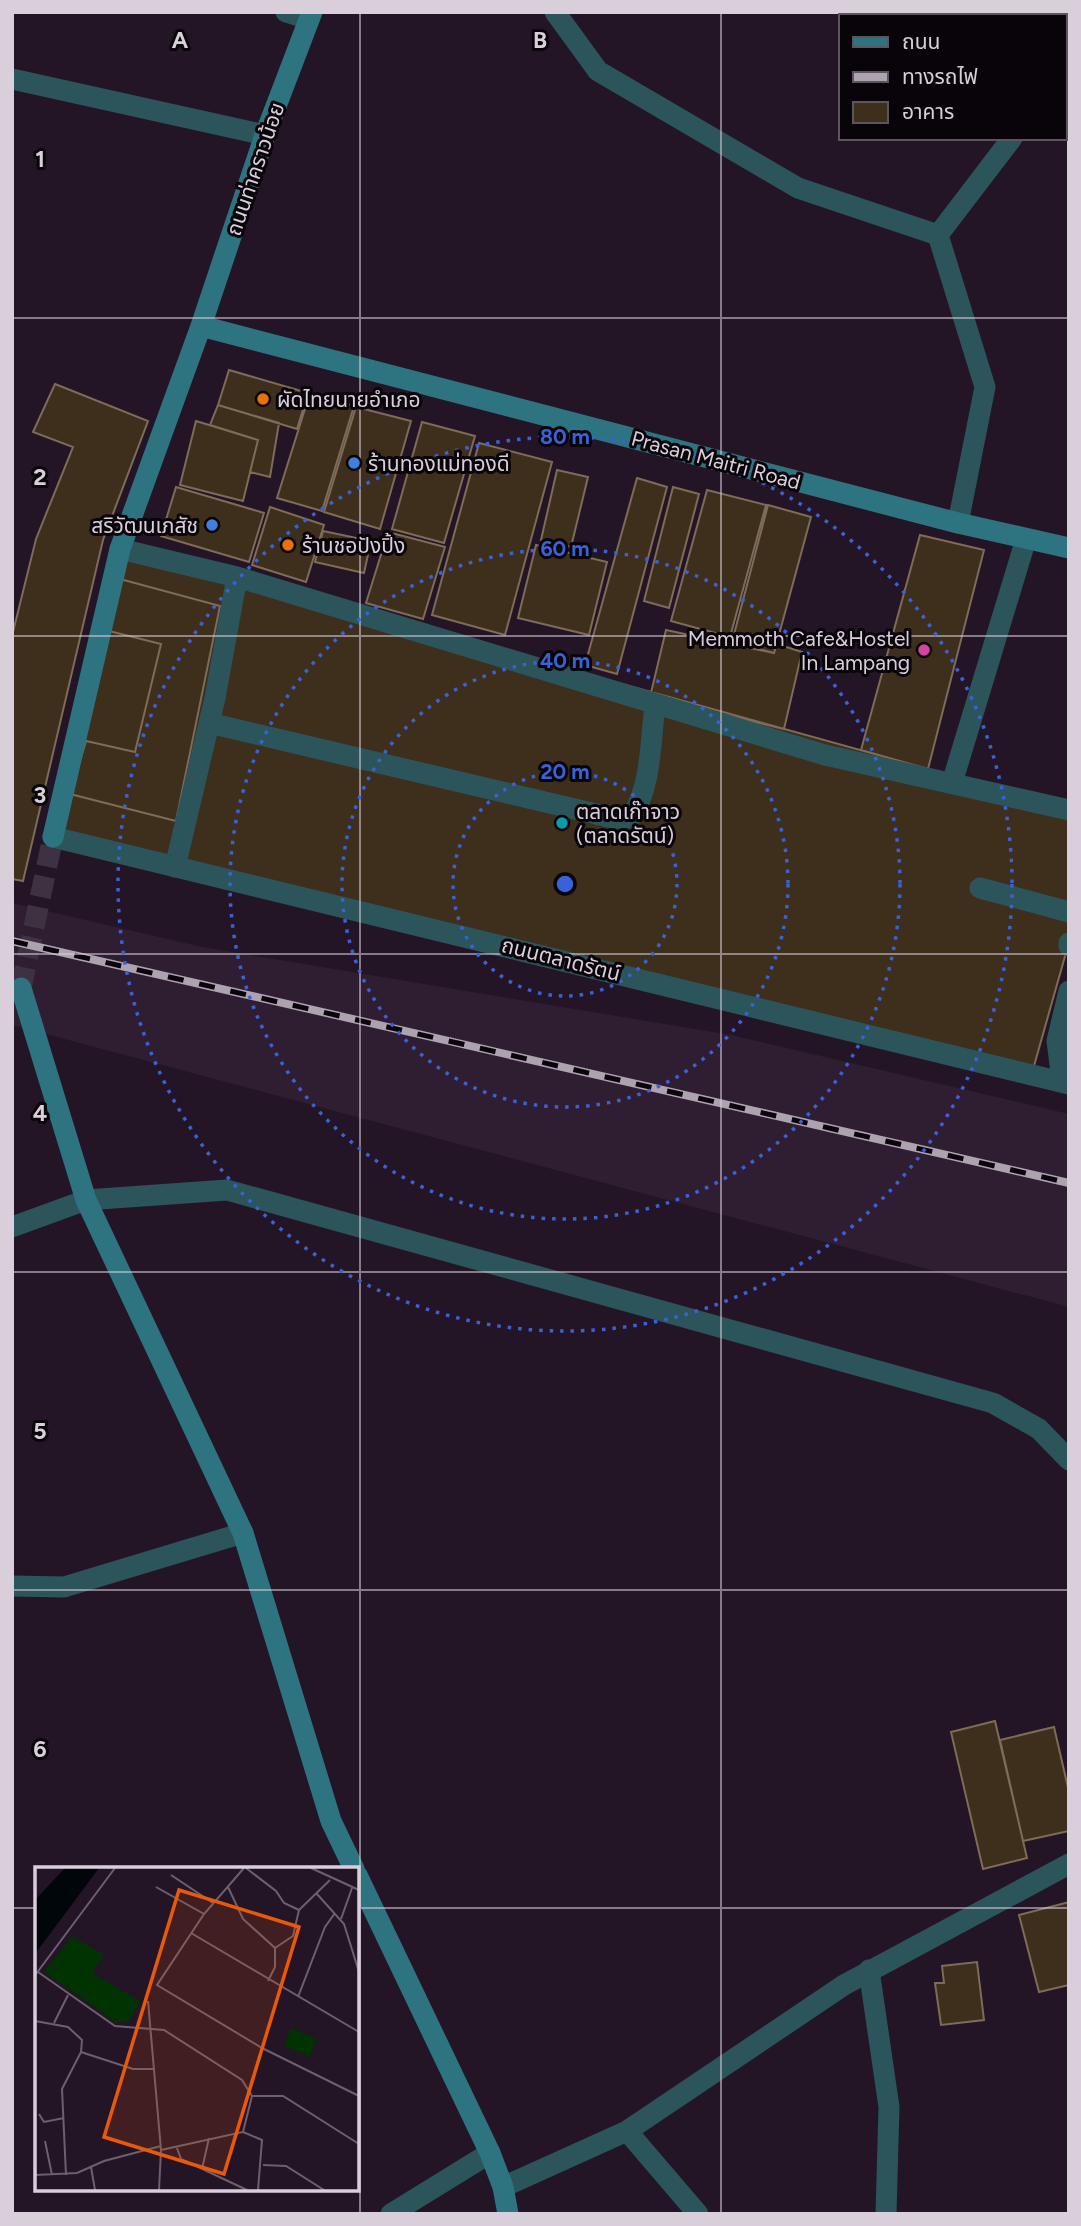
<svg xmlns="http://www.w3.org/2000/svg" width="1081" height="2226" font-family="Figtree,'Noto Sans Thai',sans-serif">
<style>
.built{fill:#2f1d32}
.building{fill:#3e2e1c;stroke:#7e6b58;stroke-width:2}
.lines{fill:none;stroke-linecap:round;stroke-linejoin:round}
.secondary-tunnel{stroke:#3e3141;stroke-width:21;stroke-dasharray:21 10;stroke-linecap:butt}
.lane{stroke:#2b545b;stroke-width:21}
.street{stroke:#2b545b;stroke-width:21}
.secondary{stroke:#2e7380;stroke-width:21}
.rail-casing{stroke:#ada2af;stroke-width:8}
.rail{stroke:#09040a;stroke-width:5;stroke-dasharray:16;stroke-linecap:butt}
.grid{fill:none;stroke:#d9cfdb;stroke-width:2;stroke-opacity:0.55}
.ring{fill:none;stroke:#3961d8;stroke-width:3.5;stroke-dasharray:3.5 7}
.food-dot{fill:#e8710a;stroke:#09040a;stroke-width:2.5}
.shop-dot{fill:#3f7fe0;stroke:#09040a;stroke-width:2.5}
.hotel-dot{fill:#d1479c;stroke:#09040a;stroke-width:2.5}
.culture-dot{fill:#0f9aa8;stroke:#09040a;stroke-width:2.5}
.labels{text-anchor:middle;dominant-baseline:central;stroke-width:6;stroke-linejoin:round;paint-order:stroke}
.street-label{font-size:21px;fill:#d9cfdb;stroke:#09040a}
.poi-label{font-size:21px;fill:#d9cfdb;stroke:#09040a;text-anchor:start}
.inset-road{fill:none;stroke:#6c5f6e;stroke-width:2}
.view{fill:#e8590c;fill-opacity:0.15;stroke:#e8590c;stroke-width:3.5}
.inset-edge{fill:none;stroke:#d9cfdb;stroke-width:3.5}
.grid-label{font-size:23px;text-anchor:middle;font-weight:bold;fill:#d9cfdb;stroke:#09040a;stroke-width:6;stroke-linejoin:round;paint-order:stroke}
.centre{fill:#3961d8;stroke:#09040a;stroke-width:3.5}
.ring-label{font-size:21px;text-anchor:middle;font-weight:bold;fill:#3961d8;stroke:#09040a;stroke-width:6;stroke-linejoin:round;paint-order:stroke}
</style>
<rect width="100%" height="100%" fill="#231526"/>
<path class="built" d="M12 903 202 947 731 1035 1069 1114V1307L12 1025Z"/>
<path class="building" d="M229 370 308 393 297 429 218 405Z
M55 384 148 421 103 540 23 881 12 879V636L36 539 73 447 33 432Z
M310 393 354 406 322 511 277 498Z
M218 405 279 423 270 477 250 472 258 440 210 425Z
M356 407 411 421 380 529 324 512Z
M196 421 258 440 243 501 180 485Z
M422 422 475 436 444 543 392 529Z
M479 443 552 462 505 635 432 615Z
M557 470 588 477 571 547 541 540Z
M637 478 667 487 617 674 585 665Z
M176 487 264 513 249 562 161 536Z
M673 487 699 494 669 608 644 601Z
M707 490 766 505 730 637 671 621Z
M768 505 811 517 774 653 732 642Z
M270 507 324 525 306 582 252 565Z
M323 531 371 541 364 573 315 562Z
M388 532 445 547 423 619 366 603Z
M920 535 984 550 928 769 861 750Z
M536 545 607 562 589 635 518 618Z
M120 549 237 577 1069 808V942L1032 1073 53 837Z
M120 579 220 606 176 821 70 794 86 741 135 752 161 644 109 631Z
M666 630 774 653 777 644 802 652 784 729 650 697Z
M995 1721 1027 1858 983 1869 951 1732Z
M1054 1727 1069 1792V1831L1023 1841 1000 1740Z
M1069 1902V1985L1039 1992 1019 1915Z
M977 1962 984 2020 941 2025 935 1983H944L942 1966Z"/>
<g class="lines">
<path class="secondary-tunnel" d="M21 988 53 837"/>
<path class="lane" d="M120 549 237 577 825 755
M209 723 613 818H630C652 788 650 742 655 706
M175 867 215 698 237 577
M980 888 1069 912
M1069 943V946
M1062 1080 1057 1041 1069 991"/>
<path class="street" d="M286 12 309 19
M555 12 598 71 798 188 938 235 985 387 958 523
M1045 12 1046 16
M12 79 265 135
M938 235 1012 138
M825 755 1069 810
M952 783 1026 539
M53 837 1069 1084
M12 1227 86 1200 227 1190 993 1403 1039 1429 1069 1460
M12 1586 64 1587 243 1533
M869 1970 889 2107 886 2214
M627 2131 698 2214
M503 2187 627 2131 844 1985 1069 1864
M391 2214 490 2153"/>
<path class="secondary" d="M201 326 958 523 1069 548
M53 837 120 549 201 326 265 135 312 12
M21 988 86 1200 243 1533 331 1821 354 1869
M357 1875 490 2153 503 2187 508 2214"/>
<g class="rail-casing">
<path id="rail" d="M12 941 1069 1183"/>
</g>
<use href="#rail" class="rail"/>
</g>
<path class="grid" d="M360 12V2214M721 12V2214M12 318H1069M12 636H1069M12 954H1069M12 1272H1069M12 1590H1069M12 1908H37M357 1908H1069"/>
<g class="ring">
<circle cx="565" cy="884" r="112"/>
<circle cx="565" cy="884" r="223"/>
<circle cx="565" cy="884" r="335"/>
<circle cx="565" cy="884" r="447"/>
</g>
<g class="food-dot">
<circle cx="263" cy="399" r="7"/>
<circle cx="288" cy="545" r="7"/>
</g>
<g class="shop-dot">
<circle cx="354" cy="463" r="7"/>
<circle cx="212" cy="525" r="7"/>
</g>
<circle class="hotel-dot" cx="924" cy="650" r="7"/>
<circle class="culture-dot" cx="562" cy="823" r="7"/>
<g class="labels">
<g class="street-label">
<text transform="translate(255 169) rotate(-71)">ถนนท่าคราวน้อย</text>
<text transform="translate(716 460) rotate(15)">Prasan Maitri Road</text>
<text transform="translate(561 959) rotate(14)">ถนนตลาดรัตน์</text>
</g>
<g class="poi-label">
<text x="277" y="399">ผัดไทยนายอำเภอ</text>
<text x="368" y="463">ร้านทองแม่ทองดี</text>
<text x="198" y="525" text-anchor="end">สริวัฒนเภสัช</text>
<text x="302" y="545">ร้านชอปังปิ้ง</text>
<text x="910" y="638" text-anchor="end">Memmoth Cafe&amp;Hostel<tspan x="910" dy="24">In Lampang</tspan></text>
<text x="576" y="811">ตลาดเก๊าจาว<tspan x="576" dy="24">(ตลาดรัตน์)</tspan></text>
</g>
</g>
<g transform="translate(35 1867)">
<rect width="324" height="324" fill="#231526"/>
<path d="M37 69 69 88 57 106 105 134 93 155H81L9 105ZM256 161 282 172 275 190 249 179Z" fill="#003202"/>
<path d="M30 1H64L0 87V33Z" fill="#00060a"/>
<path class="inset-road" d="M209 1 169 47 122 118 227 181 324 229M211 1 241 24 249 36 264 43M276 1 324 23M136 8 178 36M121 20 169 47M193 20 208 52 240 81V100L233 114M282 27 309 57 324 105M306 52 317 21M156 66 324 165M240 81 258 69 264 43 295 13M3 105 80 159 129 163 207 213 217 229M1 107 80 1M263 130 290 60 300 46M113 134 126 283 124 323M0 154 33 160 47 173 46 185 27 222 31 308M19 156 33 128M46 185 98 202H119M4 247 9 255 29 251M208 265 227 273 223 323M10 274 17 308M142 281 146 292 212 323M126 283 208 265 217 229H248L324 277M228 298 251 299 289 323M56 300 60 323M167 302 174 271M0 308 42 306 69 294 126 279"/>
<path class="view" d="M144 23 264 60 189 307 69 270Z"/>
<rect width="324" height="324" class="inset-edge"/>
</g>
<g class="grid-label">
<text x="180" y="48">A</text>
<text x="540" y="48">B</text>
<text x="40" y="167">1</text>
<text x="40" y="485">2</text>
<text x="40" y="803">3</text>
<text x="40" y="1121">4</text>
<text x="40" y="1439">5</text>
<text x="40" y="1757">6</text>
</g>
<circle cx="565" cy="884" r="10" class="centre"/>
<g class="ring-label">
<text x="565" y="444">80 m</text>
<text x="565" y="556">60 m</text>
<text x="565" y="668">40 m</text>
<text x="565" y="779">20 m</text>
</g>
<rect width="1081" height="2226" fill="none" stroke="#d9cfdb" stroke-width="28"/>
<rect x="839" y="14" width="228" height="126" fill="#09040a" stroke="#5c555e" stroke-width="2"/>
<rect x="853" y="37" width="35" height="10" fill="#2e7380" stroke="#5c555e" stroke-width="2"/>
<text x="902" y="49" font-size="21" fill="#d9cfdb">ถนน</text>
<rect x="853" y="72" width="35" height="10" fill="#ada2af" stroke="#5c555e" stroke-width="2"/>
<text x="902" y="84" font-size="21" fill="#d9cfdb">ทางรถไฟ</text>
<rect x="853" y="102" width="35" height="21" fill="#3e2e1c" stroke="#5c555e" stroke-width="2"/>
<text x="902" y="119" font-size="21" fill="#d9cfdb">อาคาร</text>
</svg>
